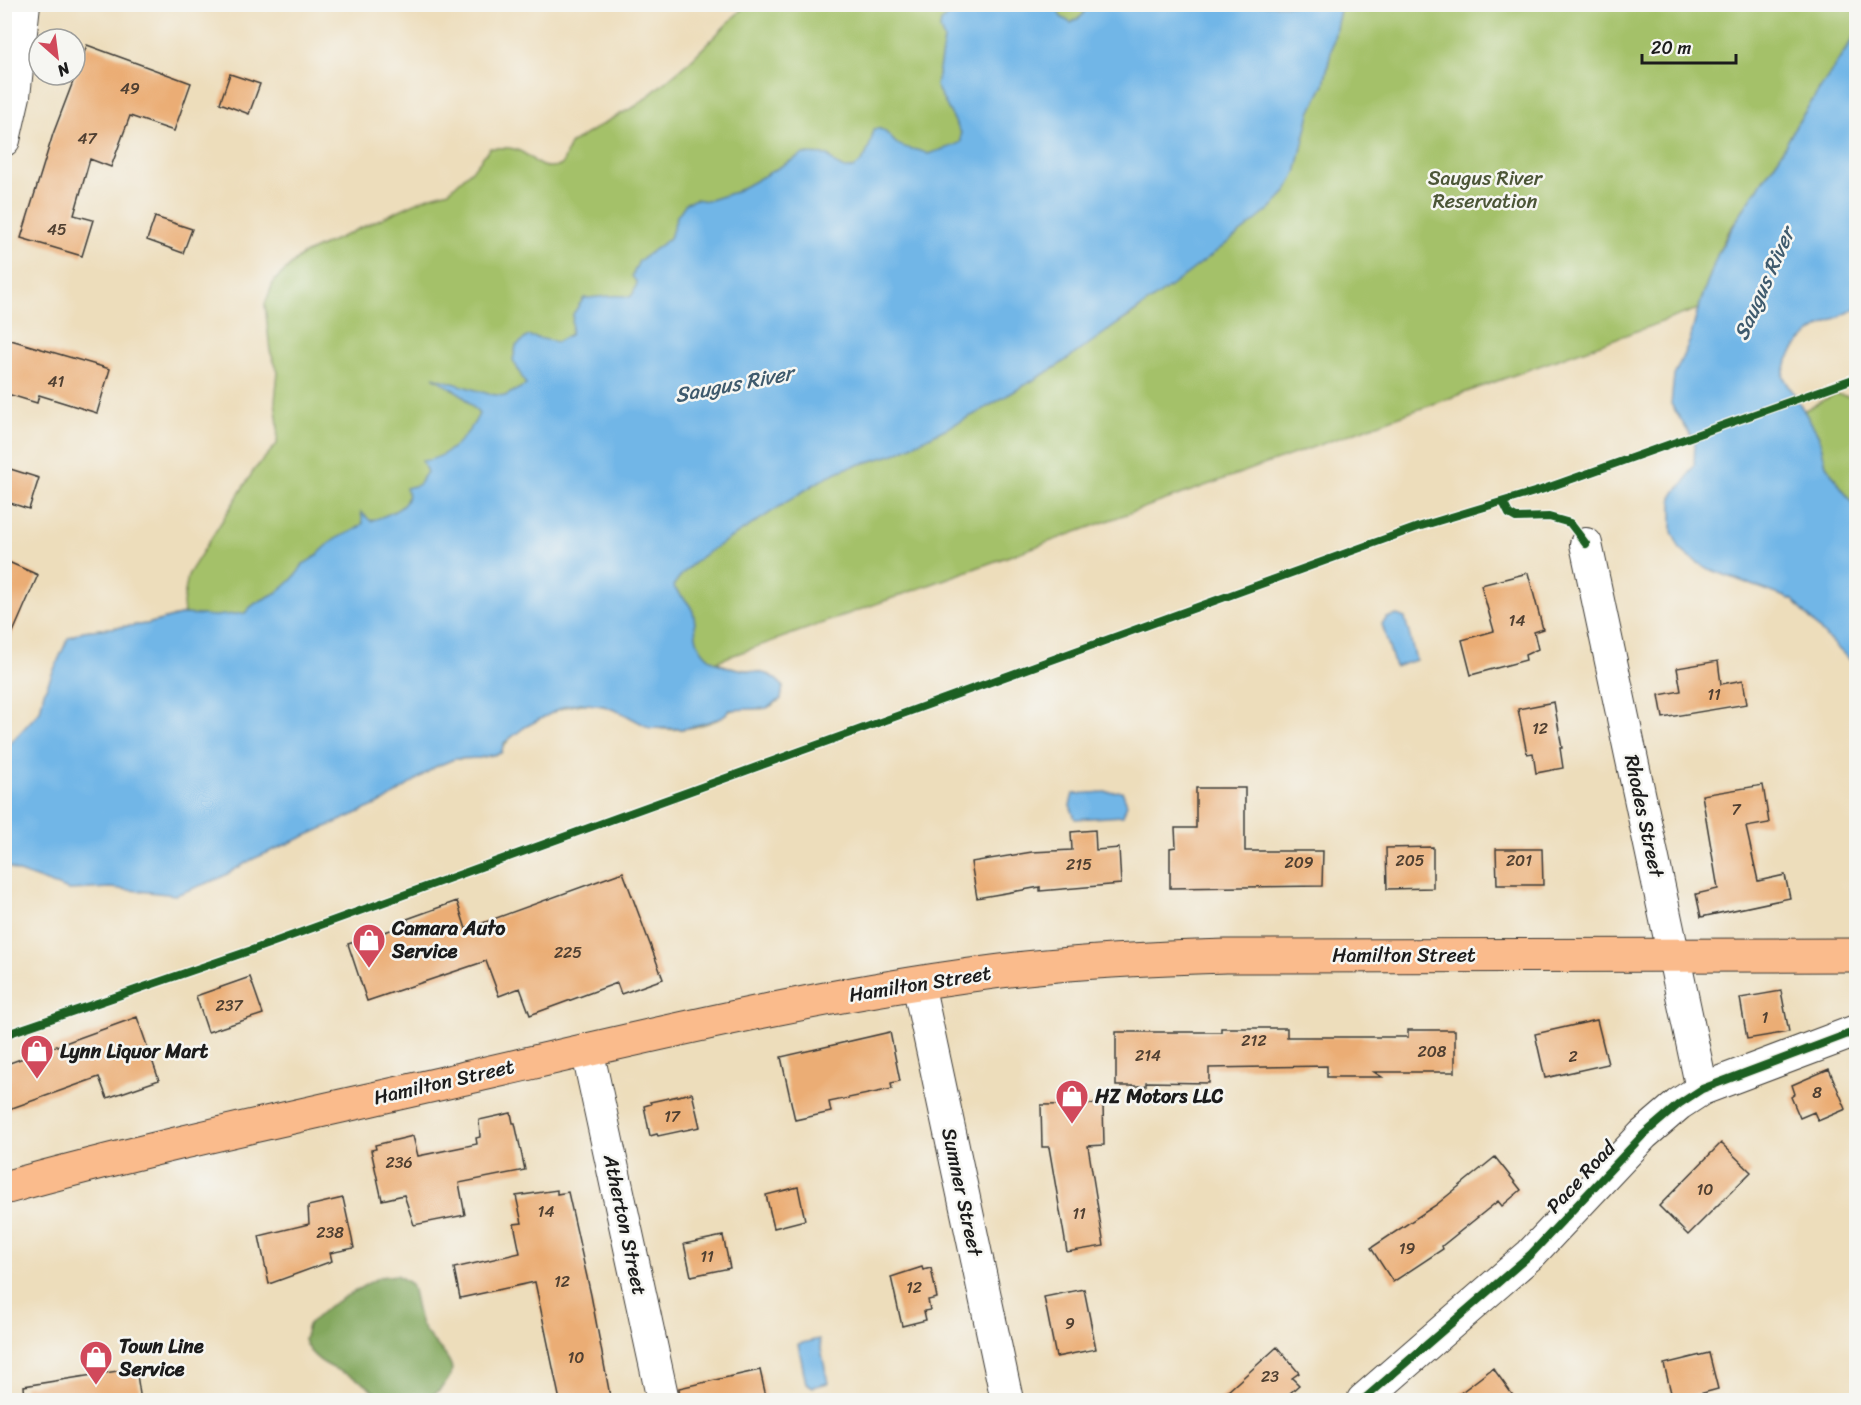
<svg xmlns="http://www.w3.org/2000/svg" width="1861" height="1405" font-family="Sriracha,sans-serif">
<style>
.green{fill:#a4c169;stroke:#606e42;stroke-width:1.5}
.forest{fill:#83a75d;stroke:#50623c;stroke-width:1.5}
.water{fill:#71b6e7;stroke:#466982;stroke-width:1.5}
.building{fill:#ebad74}
.lines{fill:none;stroke-linecap:round;stroke-linejoin:round}
.minor-casing{stroke:#3b3934;stroke-width:34}
.major-casing{stroke:#3b3934;stroke-width:35}
.minor{stroke:#fff;stroke-width:32}
.major{stroke:#fabb8c;stroke-width:33}
.cycleway-casing{stroke:#f6f6f2;stroke-width:11}
.cycleway{stroke:#1b5e20;stroke-width:8}
.labels{text-anchor:middle;dominant-baseline:central;stroke-width:5;stroke-linejoin:round;paint-order:stroke}
.number-label{font-size:16px;fill:#504032}
.park-label{font-size:20px;fill:#4c5637;stroke:#f6f6f2}
.street-label{font-size:20px;fill:#1c1c1c;stroke:#f6f6f2}
.poi-label{font-size:20px;font-weight:bold;fill:#1c1c1c;stroke:#f6f6f2;text-anchor:start}
.water-label{font-size:21px;font-style:italic;fill:#3e5a6d;stroke:#f6f6f2}
</style>
<rect width="100%" height="100%" fill="#f6f6f2"/>
<filter id="ink" filterUnits="userSpaceOnUse"><feTurbulence type="fractalNoise" baseFrequency=".0167" numOctaves="2"/><feDisplacementMap in="SourceGraphic" scale="12" xChannelSelector="R" yChannelSelector="G"/><feConvolveMatrix kernelMatrix="1 2 1 2 8 2 1 2 1" color-interpolation-filters="sRGB"/></filter>
<filter id="wash" filterUnits="userSpaceOnUse"><feTurbulence type="fractalNoise" baseFrequency=".008" numOctaves="4" result="noise"/><feDisplacementMap in="SourceGraphic" scale="24" xChannelSelector="R" yChannelSelector="G"/><feGaussianBlur stdDeviation="1.35" result="paint"/><feColorMatrix in="noise" values="0 0 0 0 0 0 0 0 0 0 0 0 0 0 0 0 0 1.4 0 .05"/><feComposite in="paint" operator="in"/></filter>
<g filter="url(#wash)">
<rect width="100%" height="100%" fill="#edddbb"/>
<path class="green" d="M746 5H1187L315 624 83 631 147 624 184 614 183 603 188 575 254 470 277 444 278 425 275 401 278 372 270 351 265 304 274 281 302 255 428 197 449 191 475 167 490 148C497 148 507 147 514 149 537 155 533 173 562 165L570 144 611 119 636 106 690 61Z
M1341 5H1856V34L1797 124 1779 157 1727 234 1718 253 1698 309 717 661 725 666 770 675 783 686 781 699C777 702 771 707 766 708 755 711 740 705 730 711 725 713 723 717 719 719 702 726 683 731 665 729 649 728 638 720 623 713 588 697 565 704 533 722 520 730 505 739 501 753L479 758 454 759 435 767 407 785 398 644 976 413 1056 367 1092 340 1130 316 1248 227 1286 192 1296 173 1310 113 1324 84Z
M1835 394 1851 397 1856 403V509L1826 465 1818 434 1803 411Z"/>
<path class="forest" d="M397 1275 411 1284C416 1297 416 1312 421 1324 428 1340 445 1349 451 1365 456 1377 433 1399 422 1400 409 1403 393 1401 380 1400 364 1370 316 1374 304 1340L308 1325 329 1306 379 1277Z"/>
<path class="water" d="M958 5H1056L1061 17 1071 23 1082 16 1088 5H1341L1324 84 1310 113 1296 173 1286 192 1271 208 1248 227 1170 287 1056 367 977 413 895 454 844 469 828 476C800 493 773 511 745 529 720 545 690 560 673 586 680 596 690 601 693 612 698 630 691 639 706 655 722 672 749 668 769 675 774 677 779 682 783 686L781 699 767 708 730 710 721 718 684 729 650 728 622 713 604 706 580 703 565 706 525 727 504 743 501 753 479 758 454 759 435 767 385 801 253 859 220 878 176 895 111 888 69 890 16 871 5 865V749L40 711 44 692 68 638 83 631 147 624 184 614 215 616 245 613C254 601 266 599 277 592 287 585 298 574 303 564 319 557 321 549 334 540 344 533 355 533 363 523L361 512 371 521C385 515 415 508 406 488L418 485 427 472 422 461C446 460 469 435 479 414L461 394 433 377 489 394 505 396 526 385 513 360 516 346 528 336 557 342 571 334 573 314 584 298C600 298 614 293 630 297L633 294 637 283 632 276 639 261 670 238 677 216 686 203 696 199 707 201 735 192 803 154 828 155C851 188 871 156 873 129 884 126 888 136 896 143 906 150 917 148 928 154 937 150 954 147 961 142V133L936 86 944 40 940 29 941 22Z
M1856 34V309C1824 323 1790 338 1783 376L1818 434 1826 465 1856 509V666L1827 638 1793 600 1706 568 1689 557 1680 549 1672 532V498L1676 491 1684 483 1694 465 1695 443 1671 404 1674 376 1690 340 1698 309 1718 253 1741 213 1779 157 1797 124Z
M1397 615 1405 618 1416 660 1395 667 1382 624 1387 618Z
M1122 791 1127 804 1123 816 1075 819 1070 805 1073 794Z
M819 1339 828 1383 813 1387 806 1383 798 1344Z"/>
<g id="blocks">
<path class="building" d="M87 45 191 83 174 131 130 116 111 167 90 159 74 215 93 220 82 256 21 238 53 134Z
M230 74 260 84 249 114 220 103Z
M155 217 192 229 183 253 147 240Z
M4 338 110 369 97 413 39 395 37 403 4 393Z
M4 467 39 478 29 509 4 501Z
M4 560 38 575 4 653Z
M1528 573 1543 629 1534 632 1538 649 1525 655 1526 660 1471 675 1462 640 1494 631 1481 585Z
M1718 661 1721 684 1743 680 1747 704 1663 718 1659 695 1681 691 1677 668Z
M1554 702 1562 748H1560L1563 768 1536 773 1533 753 1527 754 1518 709Z
M1763 785 1769 823 1746 827 1758 881 1785 875 1790 898 1701 917 1696 894 1718 889 1702 795Z
M1196 788H1245V851H1323L1322 886 1170 888V848L1176 847 1175 828H1196Z
M1095 830 1096 850 1119 848 1121 884 1040 891V887L977 898 971 862 1032 852 1072 850 1071 832Z
M1433 847V888L1387 889 1386 848Z
M1496 849H1542L1543 885H1497Z
M623 872 663 979 621 994 617 983 530 1015 520 988 499 996 486 961 367 1001 348 944 409 924 407 919 457 901 466 929Z
M250 977 263 1014 208 1032 196 996Z
M1781 991 1789 1032 1747 1039 1740 998Z
M137 1017 159 1080 107 1098 99 1077 4 1111V1065Z
M1597 1020 1608 1064 1545 1078 1535 1034Z
M1221 1028H1287V1037H1408V1030H1455V1072H1374L1382 1077H1327V1066L1209 1068V1083L1146 1082V1086H1116V1032H1221Z
M890 1032 900 1081 891 1083 892 1089 829 1102 831 1112 795 1120 781 1057Z
M1829 1069 1846 1109 1818 1121 1814 1112 1800 1118 1791 1097 1795 1094 1792 1085Z
M692 1093 700 1127 658 1136 657 1134 650 1136 644 1106 651 1104 650 1102Z
M1103 1104 1104 1145 1088 1146 1104 1246 1067 1252 1049 1147H1042L1041 1105Z
M511 1113 513 1123H515L525 1170 459 1183 465 1215 414 1225 404 1195 382 1200 371 1150 376 1149 375 1145 413 1136 418 1156 477 1144 476 1138 480 1137 479 1120Z
M1721 1143 1751 1172 1688 1235 1659 1206Z
M1495 1157 1521 1190 1502 1206 1498 1201 1442 1246 1443 1249 1393 1282 1371 1248 1436 1205Z
M798 1187 805 1220 774 1228 766 1195Z
M557 1190V1194L568 1192 591 1295 611 1401H560L535 1282 460 1298 454 1268 520 1253 514 1224 522 1223 516 1196Z
M343 1198 354 1248 330 1253 332 1261 269 1284 259 1236 309 1224 308 1206Z
M723 1236 730 1268 691 1276 684 1244Z
M922 1267 923 1270 931 1268 937 1298 928 1300 930 1310 924 1311 926 1320 902 1326 891 1277Z
M1084 1289 1096 1349 1056 1357 1044 1297Z
M1277 1347 1299 1373 1292 1378 1299 1385 1281 1401H1217Z
M1709 1353 1718 1389 1673 1401 1664 1364Z
M136 1368 141 1401H25L24 1386Z
M1493 1368 1517 1401H1450Z
M760 1370 767 1401H680L679 1388Z"/>
</g>
</g>
<g filter="url(#ink)">
<use href="#blocks" fill-opacity="0" stroke="#3b3934" stroke-width="1.5"/>
<g class="lines">
<g class="minor-casing">
<path id="minor" d="M4 140 14 96 24 4
M1586 544 1702 1089
M918 983 1007 1400
M587 1049 663 1400
M1363 1400 1531 1254 1643 1135 1679 1104 1702 1089 1856 1031"/>
</g>
<g class="major-casing">
<path id="major" d="M4 1188C155 1146 308 1114 461 1079 648 1036 835 990 1026 968 1092 961 1159 958 1226 956L1856 955"/>
</g>
<use href="#minor" class="minor"/>
<use href="#major" class="major"/>
<g class="cycleway-casing">
<path id="cycleway" d="M1503 502 1509 514 1516 518 1549 517 1570 523 1586 544
M4 1035 252 950 1418 527 1541 490 1856 378
M1363 1400 1531 1254 1643 1135 1679 1104 1702 1089 1856 1031"/>
</g>
<use href="#cycleway" class="cycleway"/>
</g>
</g>
<defs>
<g id="shop-pin" transform="scale(1.725)"><path d="M0 17L-7.5 6A9.5 9.5 0 1 1 7.5 6Z" fill="#d1495b" stroke="#f6f6f2"/><path d="M-5-2.5h2.3a2.7 3.5 0 0 1 5.4 0H5L5.5 6h-11ZM-1.5-2.5h3a1.5 2.3 0 0 0-3 0Z" fill="#fff"/></g>
</defs>
<g fill-rule="evenodd">
<use href="#shop-pin" x="369" y="940"/>
<use href="#shop-pin" x="37" y="1051"/>
<use href="#shop-pin" x="1072" y="1096"/>
<use href="#shop-pin" x="96" y="1357"/>
</g>
<g class="labels">
<g class="number-label">
<text x="130" y="88">49</text>
<text x="87" y="138">47</text>
<text x="57" y="229">45</text>
<text x="56" y="381">41</text>
<text x="1517" y="620">14</text>
<text x="1714" y="694">11</text>
<text x="1540" y="728">12</text>
<text x="1736" y="809">7</text>
<text x="1410" y="860">205</text>
<text x="1519" y="860">201</text>
<text x="1299" y="862">209</text>
<text x="1079" y="864">215</text>
<text x="568" y="952">225</text>
<text x="229" y="1005">237</text>
<text x="1765" y="1017">1</text>
<text x="1254" y="1040">212</text>
<text x="1432" y="1051">208</text>
<text x="1148" y="1055">214</text>
<text x="1573" y="1056">2</text>
<text x="1817" y="1092">8</text>
<text x="672" y="1116">17</text>
<text x="399" y="1162">236</text>
<text x="1705" y="1189">10</text>
<text x="546" y="1211">14</text>
<text x="1079" y="1213">11</text>
<text x="330" y="1232">238</text>
<text x="1407" y="1248">19</text>
<text x="707" y="1256">11</text>
<text x="562" y="1281">12</text>
<text x="914" y="1287">12</text>
<text x="1070" y="1323">9</text>
<text x="576" y="1357">10</text>
<text x="1270" y="1376">23</text>
</g>
<g class="park-label">
<text x="1485" y="178">Saugus River<tspan x="1485" dy="23">Reservation</tspan></text>
</g>
<g class="street-label">
<text transform="translate(1644 816) rotate(78)">Rhodes Street</text>
<text x="1404" y="955">Hamilton Street</text>
<text transform="translate(920 984) rotate(-9)">Hamilton Street</text>
<text transform="translate(444 1082) rotate(-13)">Hamilton Street</text>
<text transform="translate(1581 1177) rotate(-47)">Pace Road</text>
<text transform="translate(962 1192) rotate(78)">Sumner Street</text>
<text transform="translate(625 1225) rotate(78)">Atherton Street</text>
</g>
<g class="poi-label">
<text x="392" y="928">Camara Auto<tspan x="392" dy="23">Service</tspan></text>
<text x="60" y="1051">Lynn Liquor Mart</text>
<text x="1095" y="1096">HZ Motors LLC</text>
<text x="119" y="1346">Town Line<tspan x="119" dy="23">Service</tspan></text>
</g>
<g class="water-label">
<text transform="translate(1764 284) rotate(-66)">Saugus River</text>
<text transform="translate(734 384) rotate(-11)">Saugus River</text>
</g>
</g>
<rect width="1861" height="1405" fill="none" stroke="#f6f6f2" stroke-width="24"/>
<g transform="translate(57 57) rotate(152)"><circle r="28" fill="#f6f6f2" stroke="#9f9f9c" stroke-width="1.5"/>
<path d="M0-4.5L10 22L0 15L-10 22Z" fill="#d1495b"/>
<text y="-9" font-size="16" font-weight="bold" text-anchor="middle" fill="#1c1c1c">N</text>
</g>
<path d="M1642 54v9h94v-9" fill="none" stroke="#1c1c1c" stroke-width="3"/>
<text x="1651" y="54" font-size="18" fill="#1c1c1c" stroke="#f6f6f2" stroke-width="4.5" paint-order="stroke">20 m</text>
</svg>
